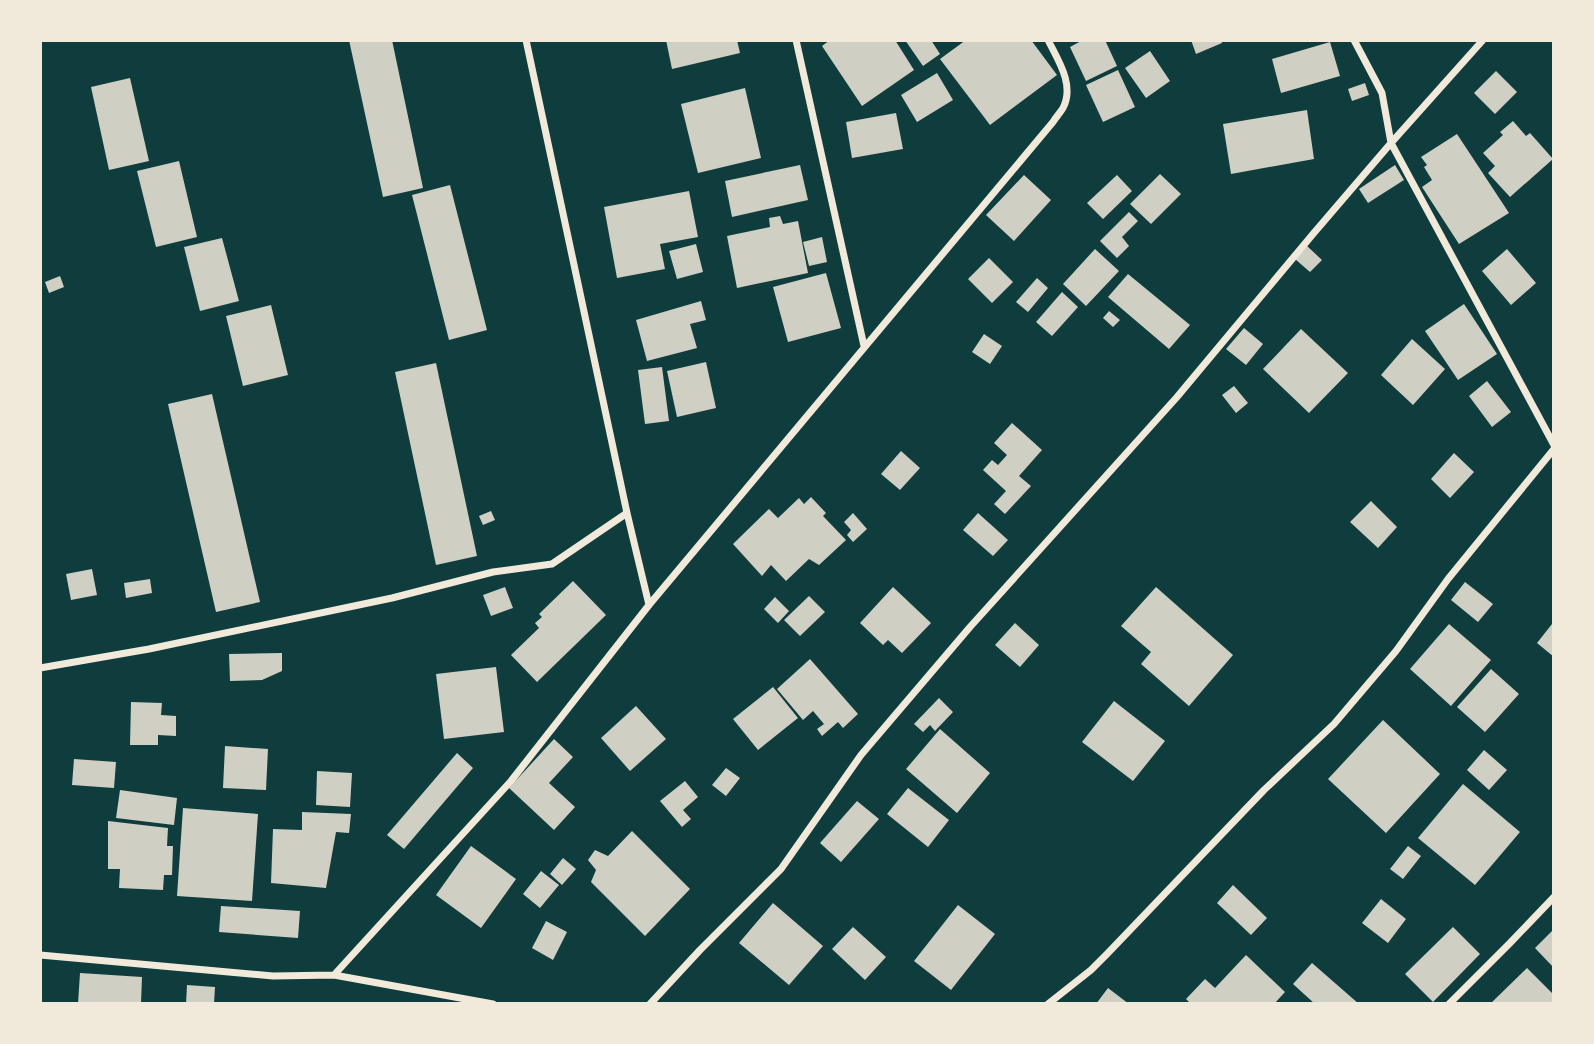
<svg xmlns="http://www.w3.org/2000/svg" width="1594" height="1044" font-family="'DejaVu Sans',sans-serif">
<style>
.building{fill:#cfcfc3}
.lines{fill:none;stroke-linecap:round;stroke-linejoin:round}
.minor{stroke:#f1e9da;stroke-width:7}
</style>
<rect width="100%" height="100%" fill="#0f3d3e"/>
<path class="building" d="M349 40H392L423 188 383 197Z
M666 40H737L740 53 672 69Z
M830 40H895L914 70 862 106 822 46Z
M905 40H931L940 54 923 66Z
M966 40H1031L1057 75 990 125 940 59Z
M1083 40H1105L1117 66 1086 81 1070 47Z
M1191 40H1221L1222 43 1196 54Z
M1330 42 1340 76 1281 93 1272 59Z
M1150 51 1170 81 1146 98 1125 68Z
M1118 70 1135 107 1103 122 1086 85Z
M1496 71 1517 92 1495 114 1474 93Z
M937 73 953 100 917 122 901 95Z
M130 78 149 161 109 170 91 87Z
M1365 83 1369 95 1352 101 1348 89Z
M745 88 761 158 698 173 681 104Z
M1307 110 1314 159 1231 174 1223 124Z
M896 113 903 149 852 158 846 122Z
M1513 121 1526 136 1530 133 1553 159 1510 197 1488 173 1495 166 1483 153 1503 135 1500 132Z
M1457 134 1509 213 1459 244 1422 187 1432 180 1424 167 1427 165 1421 157Z
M179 161 197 237 156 247 137 171Z
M800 165 808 200 732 217 725 181Z
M1395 165 1404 180 1368 203 1359 189Z
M1160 174 1181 194 1151 224 1130 204Z
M1024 175 1051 200 1014 241 986 215Z
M1117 175 1132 191 1103 219 1087 203Z
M450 185 487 330 449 340 412 195Z
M689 191 698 237 660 244 665 269 617 278 604 207Z
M1129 212 1138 221 1122 237 1129 246 1117 258 1100 241Z
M780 216 783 224 798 221 808 273 737 288 727 236 770 227 769 218Z
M822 237 827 262 809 266 803 242Z
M222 238 239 301 200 311 184 247Z
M696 244 703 272 677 279 669 251Z
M1307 246 1322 260 1310 272 1295 259Z
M1095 249 1119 271 1086 306 1063 284Z
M1507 249 1536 283 1511 305 1482 271Z
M989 258 1013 282 992 303 968 279Z
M826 273 841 328 788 342 773 287Z
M1128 274 1190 325 1169 349 1108 297Z
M60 276 64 287 49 293 45 282Z
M1037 278 1048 288 1028 312 1016 302Z
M1062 292 1078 307 1052 336 1036 322Z
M701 301 706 320 690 324 697 348 647 361 636 320Z
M1464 304 1497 354 1458 380 1425 331Z
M271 305 288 375 243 386 226 316Z
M1109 311 1120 320 1113 327 1103 318Z
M1244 328 1263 344 1246 365 1226 349Z
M1301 329 1348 373 1309 413 1263 369Z
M984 334 1002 346 990 364 972 352Z
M1412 339 1445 369 1413 405 1381 375Z
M706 362 716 408 677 417 667 371Z
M436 363 477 556 436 565 395 372Z
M662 367 669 421 645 424 638 370Z
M1487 381 1511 412 1492 427 1469 396Z
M1234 386 1248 403 1236 413 1222 395Z
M212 394 260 602 216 612 168 404Z
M1012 423 1042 450 1019 476 1031 486 1005 514 994 504 1006 491 983 470 992 460 998 465 1007 455 994 443Z
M901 451 920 468 900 490 881 474Z
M1454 453 1474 472 1450 498 1431 479Z
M811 497 826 513 823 516 846 540 819 565 809 559 786 581 771 565 762 576 733 544 769 509 778 518 799 498 804 504Z
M1371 501 1397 527 1378 548 1350 522Z
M491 511 495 520 483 525 479 516Z
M853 513 867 529 853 542 847 535 851 530 844 522Z
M978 513 1008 540 993 556 963 530Z
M92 569 97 595 71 600 66 574Z
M150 579 152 593 126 598 124 583Z
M573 581 606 615 537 682 511 655 539 628 535 623 542 617 539 614Z
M1465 582 1493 604 1478 622 1451 600Z
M505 587 513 608 491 616 483 595Z
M893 587 931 623 902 653 888 640 883 645 860 623Z
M1156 587 1233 655 1189 706 1141 664 1151 652 1121 626Z
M809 596 825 612 800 636 784 620Z
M775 597 789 611 778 623 764 609Z
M1015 623 1039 645 1020 667 995 645Z
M1449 624 1491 660 1451 706 1410 669Z
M1552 624 1554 626V657L1537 643Z
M282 653V671L262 680 230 681 229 654Z
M810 659 858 714 843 728 838 722 822 736 817 729 824 724 813 711 803 720 777 689Z
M496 667 504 732 444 739 436 674Z
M1491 669 1519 694 1485 732 1457 707Z
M773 687 798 718 758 750 733 719Z
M939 698 953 712 935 731 930 725 923 732 914 724Z
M1114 701 1165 741 1133 781 1082 742Z
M131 702 162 703 161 715 176 716V736L158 735V745H130Z
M636 706 666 739 630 771 601 738Z
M1383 720 1440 774 1386 833 1328 779Z
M940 729 990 773 957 813 906 769Z
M554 739 573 757 549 783 575 807 554 830 509 788Z
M225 746 268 749 266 790 223 788Z
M1484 750 1507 770 1489 790 1467 770Z
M457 753 473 768 404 849 387 835Z
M74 759 116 762 114 788 72 785Z
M726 768 740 778 726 796 712 785Z
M317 771 352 773 350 807 316 805Z
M685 781 698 797 683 810 691 819 682 827 660 801Z
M1463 784 1520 832 1475 885 1418 838Z
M908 788 949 820 928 847 887 814Z
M120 790 177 798 174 825 116 818Z
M857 801 879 819 841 862 820 843Z
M183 808 258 814 252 901 177 896Z
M302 812 351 814 349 833 336 832 326 888 271 883 273 829 302 830Z
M108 821 168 828 167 846H173L172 875H164L163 890 119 888 120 869H108Z
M632 831 690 889 645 936 591 882 596 870 588 860 595 850 608 856Z
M471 846 516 879 481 928 436 895Z
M1408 846 1421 856 1403 879 1390 869Z
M563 858 576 869 562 885 550 874Z
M541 871 559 885 540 908 523 894Z
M1233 885 1267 918 1251 935 1217 903Z
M1381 899 1406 919 1388 943 1362 923Z
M773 903 823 946 789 985 739 943Z
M958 905 995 934 951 990 914 961Z
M221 906 300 911 298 938 219 932Z
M546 921 567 932 553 960 532 948Z
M853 927 886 957 865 980 832 949Z
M1453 927 1480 954 1433 1002 1405 974Z
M1554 929V968L1535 948Z
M1246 955 1285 992 1274 1004H1191L1186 999 1205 979 1215 988Z
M1312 963 1359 1004H1315L1293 984Z
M1527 968 1554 995V1004H1490Z
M80 973 142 977 141 1004H78Z
M187 985 215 987 214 1004H186Z
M1108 988 1129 1004H1096Z"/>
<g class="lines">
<path class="minor" d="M526 40 627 513 649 605
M796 40 864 346
M1354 40 1382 93 1391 143 1554 445
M40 668 149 649 392 598 493 572 552 564 627 513
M40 955 273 976 334 975 493 1004
M334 975 511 781 649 605 1053 122C1056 117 1060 113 1063 108 1075 85 1058 60 1048 40
M650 1004 700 950 781 869 861 755 970 627 1177 397 1313 234 1391 143 1483 40
M1048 1004 1091 970 1107 954 1264 790 1334 724 1396 651 1448 579 1554 449
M1449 1004 1510 943 1554 897"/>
</g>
<rect width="1594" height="1044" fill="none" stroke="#f1e9da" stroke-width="84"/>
</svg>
